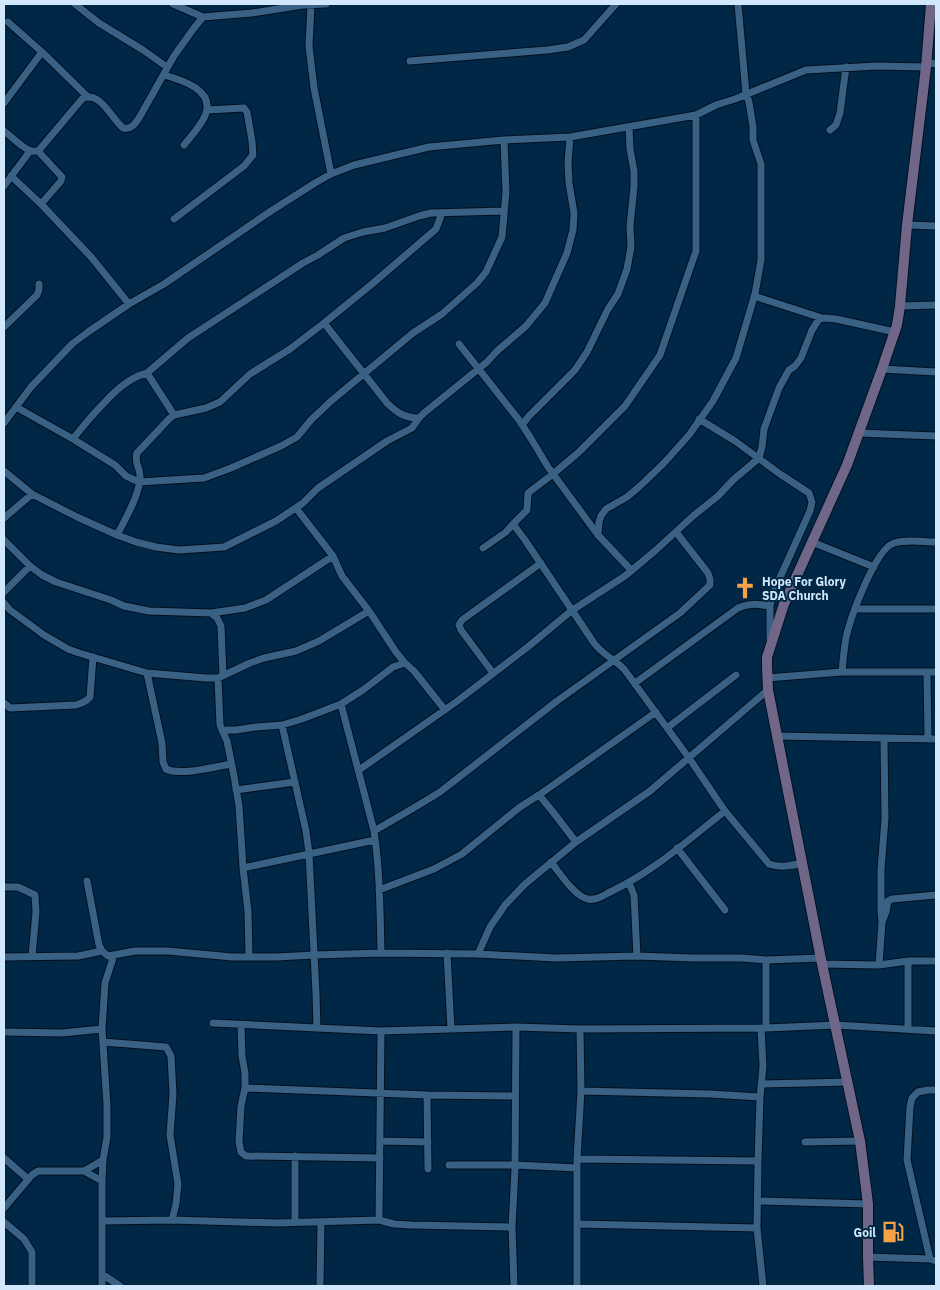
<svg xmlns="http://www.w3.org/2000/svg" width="940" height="1290" font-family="'IBM Plex Sans',sans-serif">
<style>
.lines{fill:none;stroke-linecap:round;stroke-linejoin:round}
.street-casing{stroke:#001020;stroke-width:9}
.secondary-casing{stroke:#001020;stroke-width:12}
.street{stroke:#386183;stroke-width:7}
.secondary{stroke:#706688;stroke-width:10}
.labels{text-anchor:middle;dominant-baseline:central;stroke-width:4;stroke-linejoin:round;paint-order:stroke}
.poi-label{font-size:12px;font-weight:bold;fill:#d1e7fb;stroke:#002846;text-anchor:start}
</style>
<rect width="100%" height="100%" fill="#002846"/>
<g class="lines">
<g class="street-casing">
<path id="street" d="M75 4 99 23 143 50 167 67
M173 4 203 17 252 13 303 5 326 4
M311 5 309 46 314 88 331 174
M8 22 42 52 88 97
M410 61 547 50 568 47 584 40 616 4
M926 62 936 64
M164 75C182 80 216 90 205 116 200 127 191 136 184 145
M4 103 42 52
M830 130 836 125 840 113 846 67
M4 131C11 136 24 150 32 151 37 152 37 151 40 149L82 99C99 89 112 119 123 128 131 130 135 124 139 118L174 56 194 28 203 17
M38 151 62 177 61 181 41 204 92 258 129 304
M11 176 41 204
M4 186 30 151
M174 219 244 166 253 155 252 141 247 112 244 108 207 110
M907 225 936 226
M754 296 822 318
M900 306 936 305
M324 323 387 403C397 413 405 418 419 418
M4 327 37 295 39 290V284
M459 344 519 420 530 437 548 467 598 535 631 570
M882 369 936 372
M16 407 73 439C79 431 85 424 91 417 107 400 123 379 147 373
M174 415 147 373 188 338 303 263 318 255 344 238 363 232 385 228 419 216 431 213 504 211
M699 419 735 441 780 474 809 493 812 502 810 511 773 593 770 606V638
M4 423 31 387 72 344 88 332 129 304 164 284 271 211 315 183 331 174 354 165 429 147 504 140 570 137 696 115 716 105 735 99 806 70 877 66 926 67
M522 425 529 416 575 370 587 352 608 309 618 294 627 269 631 247 630 226 634 187V171L630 149 629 127
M859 433 936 436
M73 439 115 465 126 476 139 482 204 478 231 468 281 446 297 437 311 420 331 401 413 333 442 314 477 283 486 272 502 237 506 192 504 140
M4 471 32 494 77 517 117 535 136 542 156 547 179 550 224 547 276 521 303 503 318 488 387 441 412 428 419 418 424 413 487 362 497 351 526 326 545 303 567 253 573 230 574 213 569 183 568 163 570 137
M296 508 333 556 342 576 369 611 396 652 405 663
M4 518 32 494
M513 524 527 510 528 493 553 474 579 452 625 406 660 355 696 251V115
M117 535C125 519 140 495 140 476 140 467 134 464 137 453L169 419 174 415 206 408 220 402 250 374 290 349 324 323 372 284 436 229 442 213
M598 535 599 522 601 516 606 509 627 497 640 486 664 463 689 435 713 401 736 358 755 294 761 260V164L753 140V127L749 102 746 94 738 4
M4 540 30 566 42 575 56 582 111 600 124 606 149 611 211 613 217 618 221 626 223 676
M812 542 874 567
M483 548 506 532 513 524 525 540 594 643C603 655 614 659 624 669L689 758 725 811 769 864C780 868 790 866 802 863
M4 592 30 566
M4 603 10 610 44 635 68 649 79 653 147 673 206 678H218L250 663 264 658 296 651 319 641 369 611
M855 609H936
M211 613 245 608 266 600 333 556
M842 672C843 661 844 649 846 638 850 619 875 549 894 543 907 539 923 542 936 542
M147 673 162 743 163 762 166 769C180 776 215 767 231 764
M493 673 461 630 459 625 462 620 541 563
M927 673 928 739
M218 678 220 725 222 730H236L256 727 282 725 302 719 341 704 363 690 393 667 405 663 414 671 445 710
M767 678 842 672H936
M635 683 738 608C749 603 758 604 770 606
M4 703 10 708 76 705C82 703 86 702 90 697L93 657
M341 704 374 831C380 871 380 912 381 953
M667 728 736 675
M222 730 227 741 234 776 239 806 243 868 248 911 249 957
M777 736 936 739
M359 770 456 702 529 646 571 611 625 576 656 550 693 516 718 496 733 480 759 458 762 447 764 429 779 388 789 370 795 366 801 358 812 330 819 319 826 318 836 319 895 332
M236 790 295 782
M539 795 656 712
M374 831 417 806 440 792 557 701 680 613 710 585V579L708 573 676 532
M677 848 725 910
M551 862C559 872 575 897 588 899 596 901 604 895 610 892 653 872 688 840 725 811
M243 868 375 840
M87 881 99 945 102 951 108 956 135 951H168L232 957H277L314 955 381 953 478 954 556 958 637 956 693 958H741L766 960 821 958
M629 883 634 895 637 956
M4 887H18L35 895 36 912 32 956
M379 890 434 869 462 854 520 807 539 795 553 812 576 842
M882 922 886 912 888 901 892 899 936 895
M447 953 451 1029
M478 954 490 927 505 905 525 884 576 842 650 791 768 690
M4 957 78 956 102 951
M766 960V1028L836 1025 936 1031
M908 961V1029
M822 964 879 965 908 961H936
M879 965 882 922 881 911V869L885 819 884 738
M213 1023 317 1028 316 993 309 853 306 831 282 725
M241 1025 242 1056 245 1073V1088L241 1106 239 1142 241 1152 246 1156 380 1158
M317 1028 381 1031 379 1220
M761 1028 763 1067 760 1097 710 1094 581 1091 580 1029 761 1028H766
M381 1031 516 1027
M4 1032 62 1033 102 1029
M103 1042 166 1047 171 1056 173 1094 170 1135 178 1184 176 1204 172 1220
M761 1084 848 1082
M245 1088 427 1095 515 1096
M427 1095 428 1169
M760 1097 758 1161 757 1228 763 1286
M380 1141 428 1142
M805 1142 860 1141
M295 1156V1222
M4 1158 28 1179
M577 1159 758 1161
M449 1165H515L577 1168
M84 1171 103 1160
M758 1201 868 1204
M4 1208 32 1175 38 1171H84L102 1181
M102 1221 172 1220 277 1223 379 1220 394 1224 411 1225 512 1227
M4 1222 24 1239 32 1252V1286
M577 1224 757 1228
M868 1257 930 1259 936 1261
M930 1259 907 1160 910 1107 912 1098 918 1092 928 1090H936
M102 1274 120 1286
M102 1286V1181L103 1160 107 1137V1105L102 1029 105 983 114 955
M320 1286 321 1222
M514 1286 512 1227 515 1169 516 1027 580 1029
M577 1286V1159L581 1091"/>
</g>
<g class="secondary-casing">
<path id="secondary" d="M869 1286 868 1257V1204L860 1141 822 964 768 690 767 667V657L784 604 847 465 882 369 897 325 900 306 907 225 926 67 931 4"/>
</g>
<use href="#street" class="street"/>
<use href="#secondary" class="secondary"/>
</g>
<defs>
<g id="church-bare" transform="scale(1.725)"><path d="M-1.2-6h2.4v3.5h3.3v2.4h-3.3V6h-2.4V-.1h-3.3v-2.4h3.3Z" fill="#f5a346" stroke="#002846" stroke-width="2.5" paint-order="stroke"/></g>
<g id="fuel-bare" transform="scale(1.725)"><path d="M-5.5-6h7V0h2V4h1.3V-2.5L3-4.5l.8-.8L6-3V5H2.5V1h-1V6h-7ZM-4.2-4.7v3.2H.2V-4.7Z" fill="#f5a346" stroke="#002846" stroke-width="2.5" paint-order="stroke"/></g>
</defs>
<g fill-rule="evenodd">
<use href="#church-bare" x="745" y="588"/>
<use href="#fuel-bare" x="893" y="1232"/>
</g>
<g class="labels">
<g class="poi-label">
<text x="762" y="581">Hope For Glory<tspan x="762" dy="14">SDA Church</tspan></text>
<text x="876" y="1232" text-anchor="end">Goil</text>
</g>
</g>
<rect width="940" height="1290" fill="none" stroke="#d1e7fb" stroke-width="10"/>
</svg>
